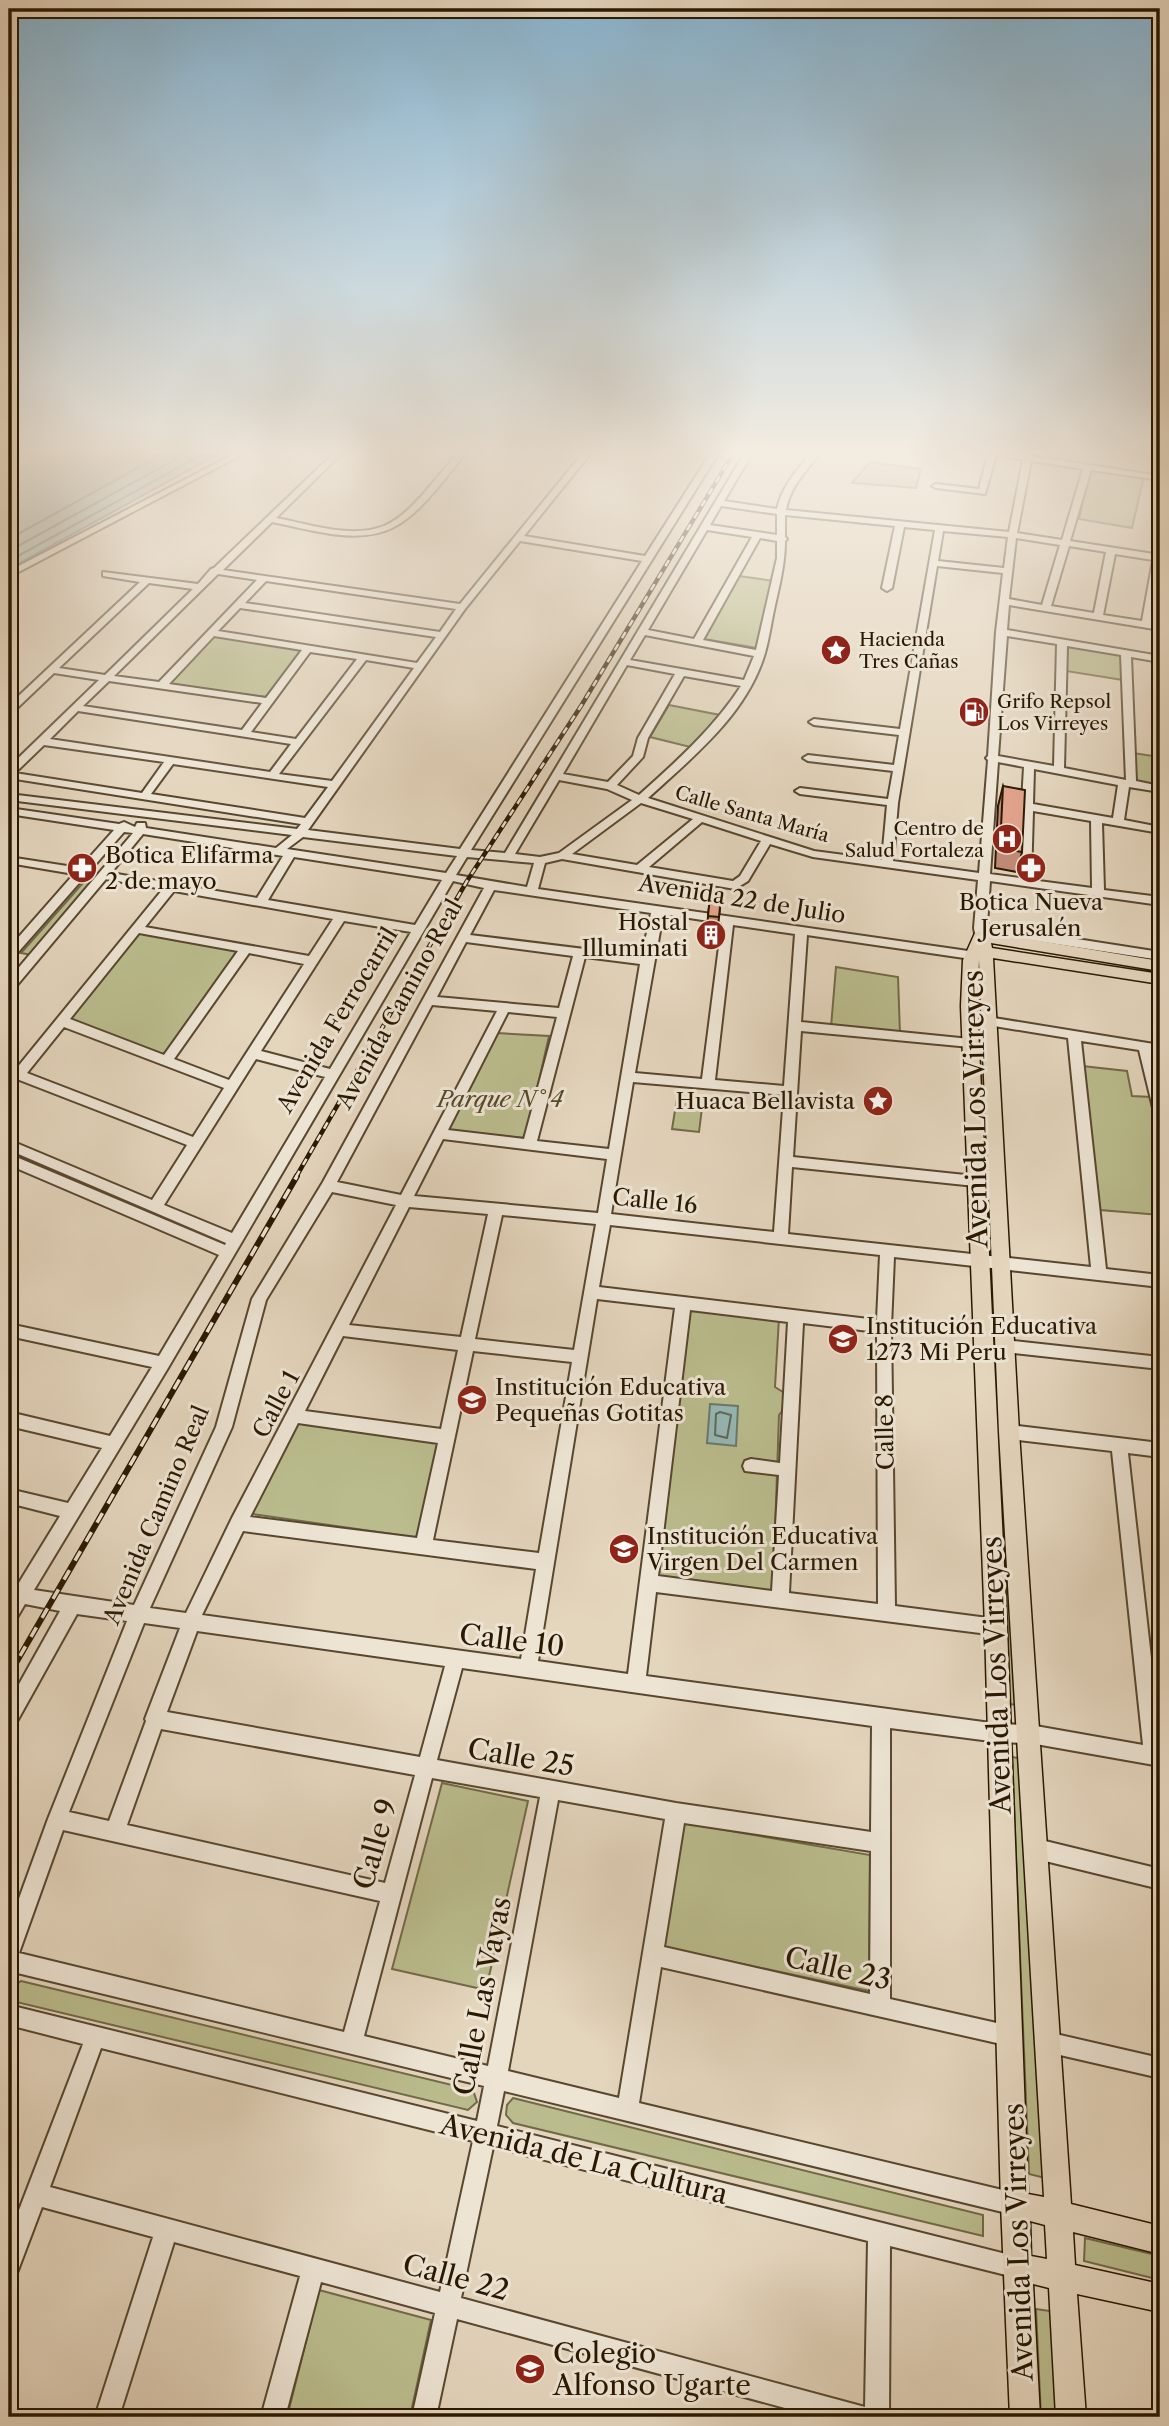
<svg xmlns="http://www.w3.org/2000/svg" width="1169" height="2426" font-family="'Libre Caslon Text',serif">
<style>
.green{fill:#babc8d;stroke:#726a46;stroke-width:2}
.water{fill:#96b8b6;stroke:#6b786d;stroke-width:2}
.lines{fill:none;stroke-linecap:round;stroke-linejoin:round}
.shore{stroke:#60685b;stroke-width:2}
.minor-casing{stroke:#58472f;stroke-width:4}
.major-casing{stroke:#2a1800;stroke-width:3}
.minor{fill:#ede4d4;fill-rule:evenodd}
.major{fill:#e4d5bd;fill-rule:evenodd}
.rail-far1-casing{stroke:#2a1800;stroke-width:4.5}
.rail-casing{stroke:#2a1800;stroke-width:6}
.rail-far1{stroke:#ede4d4;stroke-width:2.5;stroke-dasharray:7;stroke-linecap:butt}
.rail{stroke:#ede4d4;stroke-width:3.5;stroke-dasharray:11;stroke-linecap:butt}
.wall{fill:#c28c78;stroke:#2a1800;stroke-width:2}
.building{fill:#e2a38c;stroke:#2a1800;stroke-width:2}
.labels{text-anchor:middle;dominant-baseline:central;stroke-width:6;stroke-linejoin:round;paint-order:stroke}
.far-poi-label{font-size:19px;fill:#2a1800;stroke:#ede4d4;text-anchor:start}
.far-street-label{font-size:19px;fill:#2a1800;stroke:#ede4d4}
.poi-label{font-size:23px;fill:#2a1800;stroke:#ede4d4;text-anchor:start}
.street-label{font-size:23px;fill:#2a1800;stroke:#ede4d4}
.park-label{font-size:23px;font-style:italic;fill:#55492a;stroke:#ede4d4}
.near-street-label{font-size:28px;fill:#2a1800;stroke:#ede4d4}
.near-poi-label{font-size:28px;fill:#2a1800;stroke:#ede4d4;text-anchor:start}
</style>
<rect width="100%" height="100%" fill="#e4d5bd"/>
<filter id="stains"><feTurbulence type="fractalNoise" baseFrequency=".00286" numOctaves="4"/><feColorMatrix values="0 0 0 0 .2 0 0 0 0 .09 0 0 0 0 .02 0 0 0 .5 -.17"/></filter>
<radialGradient id="worn" r=".72"><stop offset=".6" stop-color="#630" stop-opacity="0"/><stop offset="1" stop-color="#630" stop-opacity=".3"/></radialGradient>
<path class="green" d="M870 462 921 469 916 488 852 483Z
M1090 468 1144 476 1132 528 1079 519Z
M739 576 774 581 757 648 704 639Z
M213 635 305 649 266 697 167 684Z
M1068 646 1123 655V680L1066 671Z
M669 705 720 715 690 747 650 737Z
M1133 753 1160 757V787L1134 782Z
M89 876 99 878 32 955 21 953Z
M141 932 239 949 167 1054 163 1056 71 1021 70 1018 135 933Z
M836 967 898 977 900 1034 831 1027Z
M973 976 982 977 998 1249 988 1247Z
M497 1033 549 1036 526 1138 447 1131Z
M1082 1066 1127 1071 1132 1096 1152 1097 1160 1132V1215L1100 1210Z
M677 1098 703 1100 699 1132 672 1129Z
M989 1286 1000 1287 1023 1705 1008 1704Z
M686 1308 779 1318 775 1387 786 1394V1406L779 1415 773 1591 656 1576Z
M298 1420 334 1429 442 1443 420 1538 252 1514Z
M1012 1757 1025 1759 1049 2179 1029 2174Z
M442 1783 528 1801 486 1990 392 1969Z
M684 1823 870 1855 869 1991 664 1947Z
M21 1981 473 2090 477 2102 468 2110 12 2001 9 1989Z
M513 2098 983 2215V2236L513 2123 506 2115 507 2105Z
M1085 2238 1160 2256V2280L1084 2261Z
M319 2290 431 2320 410 2417H287Z
M1036 2309 1057 2312 1062 2417H1041Z"/>
<path class="water" d="M15 454H218L9 569V456Z
M710 1404 738 1406 736 1446 707 1443Z"/>
<g class="lines">
<path class="shore" d="M9 539 163 454
M9 551 185 454
M9 561 203 454
M720 1412 731 1415 727 1438 715 1435 716 1414Z"/>
<g class="minor-casing">
<path id="minor" d="M234 454H243L9 577V571Z
M333 454H341L276 518C309 524 351 539 384 526 411 515 437 476 457 454H465C446 477 420 514 394 527 358 546 309 529 272 522L223 570 460 604 582 454H590L524 536 645 556 710 454H718L471 850 505 853 744 454H752L724 501 777 509C782 487 796 470 811 454H819C806 472 790 486 786 510L1009 532 1023 460 996 455 985 494 936 488 932 486 936 484 979 489 988 454H1032V456L1160 476V480L1091 470 1070 541 1154 554 1156 544 1160 541V568L1151 623 1160 624V630L1009 605 1007 630 1160 656V662L1131 657 1136 781 1160 786V792L1129 787 1124 820 1160 827V833L1102 823 1104 890 1160 897V905L990 881 987 925 1160 952V960L986 933 984 939H976L974 928 978 880 813 857 770 844 748 881 735 889 562 859 545 863 538 889 975 952V958L971 959 807 935 801 1022 970 1039 976 1043 970 1047 801 1031 793 1157 975 1176 982 1181 975 1186 792 1167 788 1234 1091 1267 1068 1038 988 1025 982 1021 988 1017 1160 1045V1053L1153 1052 1160 1083V1113L1153 1108 1139 1050 1081 1041 1106 1269 1160 1275V1287L894 1257 891 1327 895 1606 996 1619 1002 1621 1005 1627 1002 1633 996 1635 656 1592 646 1676 998 1724 1030 1725 1143 1745 1112 1451 1009 1439 1003 1437 1001 1432 1003 1427 1009 1425 1160 1443V1457L1128 1453 1160 1738V1766L1030 1743 998 1742 890 1728V1999L1010 2026 1017 2029 1020 2036 1017 2043 1010 2046 661 1967 639 2103 1015 2193 1023 2196 1026 2204 1023 2212 1015 2215 504 2091 497 2126 1026 2259 1029 2267 1026 2275 1018 2278 890 2246 889 2417H818L457 2319 436 2417H412L435 2313 321 2282 285 2417H261L300 2276 174 2242 119 2417H95L153 2237 42 2207 17 2273 9 2276V2236L83 2044 9 2025V2005L477 2121 484 2086 9 1971V1926L48 1819 127 1621 77 1614 15 1725 9 1728V1702L60 1611 25 1604 15 1621 9 1623V1585L17 1586 60 1516 9 1503V1489L68 1503 102 1448 9 1426V1412L110 1436 152 1367 9 1336V1324L159 1356 219 1255 9 1165V1154L225 1245 226 1243 9 1150V1140L152 1200 187 1145 9 1076V1066L16 1069 163 889 106 879 13 990 9 991V979L133 833 124 832 13 958 9 959V948L74 874 9 863V857L80 868 114 830 9 814V808L119 824 124 822 135 827 137 823H145L146 828 276 848 292 835 9 800V794L297 829 301 824 9 778V767L99 680 54 673 13 712 9 713V705L140 582 103 576V572L198 584 211 569 214 568ZM1031 461 1083 469 1062 540 1017 533ZM721 506 777 514V535L710 525ZM785 515 895 526 882 588 887 591 892 588 904 527 935 530 900 729 814 719 809 722 814 725 899 735 894 765 808 755 803 758 808 761 893 771 888 799 800 788 795 791 800 794 887 805 882 860 814 851 648 798C693 757 747 714 765 653 769 639 771 624 774 610 779 587 785 565 785 541L787 539 785 537ZM707 530 752 537 694 639 648 630ZM943 531 1008 537 1004 568 938 561ZM760 538 777 541V558L756 650 703 640ZM1016 538 1060 545 1042 605 1009 599ZM520 541 642 561 460 849 308 830 465 609ZM1069 546 1106 552 1094 613 1051 606ZM1115 554 1153 560 1142 621 1103 615ZM937 566 1003 573 996 632 988 756 986 758 988 760 979 873 893 861 898 803ZM218 574 257 580 159 682 114 676ZM266 581 456 609 440 632 245 603ZM149 583 193 589 105 675 59 668ZM240 608 436 637 417 663 218 631ZM645 635 754 656 744 680 630 660ZM214 636 302 650 266 698 169 684ZM1007 636 1057 644 1054 766 998 756ZM1067 646 1121 655 1126 780 1064 768ZM310 652 357 659 296 739 251 732ZM366 660 414 668 332 781 279 774ZM627 665 675 674 638 738 633 756 608 782 563 774ZM684 676 741 686C713 729 677 761 639 795L617 785 643 757 648 738ZM109 681 262 703 242 730 83 706ZM78 711 291 744 270 772 50 739ZM44 745 164 762 142 793 15 773ZM998 762 1024 767 1022 802 1007 800 1002 803 1003 805 1022 809 1019 878 990 874ZM173 764 328 787 305 818 151 794ZM1034 769 1118 785 1113 818 1033 804ZM559 780 607 789 632 800 559 853 540 857 515 854ZM641 803 693 819 637 865 572 854ZM1033 811 1091 821 1092 888 1031 880ZM702 822 761 841 740 876 733 881 649 867ZM143 834 277 855 283 856 257 898 111 873ZM303 837 457 856 446 873 287 849ZM294 857 442 880 415 925 268 900ZM467 857 534 863 527 887 456 875ZM453 881 484 888 323 1182 252 1299 216 1427 134 1605 34 1590 168 1368ZM494 890 651 913 642 956 470 935ZM174 891 333 919 309 956 145 927ZM663 914 722 923 702 1079 635 1073ZM344 921 411 932 330 1069 261 1051ZM733 925 795 934 784 1086 715 1080ZM139 933 238 951 164 1055 70 1019ZM466 942 573 956 559 1008 437 997ZM249 953 304 964 229 1080 174 1059ZM585 957 640 964 609 1149 537 1141ZM432 1005 497 1011 401 1195 337 1182ZM508 1012 557 1017 524 1139 448 1130ZM64 1027 224 1088 193 1137 27 1073ZM256 1059 325 1077 232 1233 164 1205ZM633 1082 784 1095 774 1232 611 1214ZM443 1139 607 1159 598 1213 414 1196ZM332 1192 396 1205 232 1518 186 1613 150 1608 232 1427 266 1300ZM409 1207 488 1214 461 1337 349 1325ZM502 1215 596 1224 574 1350 475 1339ZM610 1225 880 1255 877 1320 599 1287ZM597 1299 675 1308 628 1674 538 1661ZM690 1310 788 1322 780 1463 751 1459 745 1461 743 1466 745 1471 779 1475 772 1591 658 1576ZM803 1323 877 1332 878 1604 789 1593ZM343 1336 458 1350 441 1429 305 1411ZM473 1351 572 1362 539 1553 433 1540ZM298 1423 438 1443 417 1538 250 1517ZM243 1531 536 1569 521 1659 202 1615ZM144 1623 180 1628 145 1719 146 1721 109 1821 69 1812ZM197 1631 445 1666 420 1757 167 1712ZM462 1668 872 1726 871 1832 676 1803 437 1760ZM161 1729 415 1775 385 1883 127 1825ZM432 1778 540 1797 488 2066 364 2036ZM558 1800 665 1819 619 2098 508 2071ZM684 1823 871 1851 870 1994 664 1947ZM63 1830 380 1901 344 2032 19 1953ZM101 2048 473 2141 440 2292 50 2187ZM493 2147 868 2241 865 2407 461 2298Z
M1137 454 1160 455V459Z
M1005 1340 1160 1357V1369L1005 1352 1000 1350 997 1346 1000 1342Z
M1037 1839 1160 1869V1889L1037 1859 1030 1856 1027 1849 1030 1842Z
M1047 2032 1160 2058V2078L1047 2052 1040 2049 1037 2042 1040 2035Z"/>
</g>
<g class="major-casing">
<path id="major" d="M980 931 1160 961V971L991 943 992 948 1160 974V984L993 958 1019 1432 1071 2204 1160 2226V2254L1073 2232 1075 2265 1160 2284V2312L1077 2294 1086 2417H1056L1049 2288 1033 2284 1040 2417H1010L1001 2204 985 1627 961 1006 963 960 975 933ZM979 960 999 1432 1044 2197 1028 2194 1007 1627 977 1006ZM1030 2221 1045 2225 1047 2259 1031 2256Z"/>
</g>
<use href="#minor" class="minor"/>
<use href="#major" class="major"/>
<g class="rail-far1-casing">
<path id="rail-far1" d="M296 1177 467 881 581 706 733 454"/>
</g>
<g class="rail-casing">
<path id="rail" d="M9 1675 297 1176"/>
</g>
<use href="#rail-far1" class="rail-far1"/>
<use href="#rail" class="rail"/>
</g>
<path class="wall" d="M1003 786 1022 852 1017 872 995 868 998 806Z
M710 897H721L716 947 705 946Z"/>
<path class="building" d="M1003 786 1025 790 1022 852 1000 848Z
M710 897H721L719 917 708 916Z"/>
<linearGradient id="sky" x2="0" y2="1"><stop stop-color="#87b6d4"/><stop offset="0.57" stop-color="#f3ece1"/><stop offset="1" stop-color="#f3ece1" stop-opacity="0"/></linearGradient>
<rect width="1169" height="793" fill="url(#sky)"/>
<defs>
<g id="sight-disc" transform="scale(1.575)"><circle r="9.5" fill="#8f2418" stroke="#ede4d4"/><path d="M0-6L1.8-2.2L6-1.7L2.9 1.2L3.7 5.4L0 3.3L-3.7 5.4L-2.9 1.2L-6-1.7L-1.8-2.2Z" fill="#fff"/></g>
<g id="fuel-disc" transform="scale(1.575)"><circle r="9.5" fill="#8f2418" stroke="#ede4d4"/><path d="M-5.5-6h7V0h2V4h1.3V-2.5L3-4.5l.8-.8L6-3V5H2.5V1h-1V6h-7ZM-4.2-4.7v3.2H.2V-4.7Z" fill="#fff"/></g>
<g id="hospital-disc" transform="scale(1.575)"><circle r="9.5" fill="#8f2418" stroke="#ede4d4"/><path d="M-5-5h3v3.5h4V-5h3V5h-3V1.5h-4V5h-3Z" fill="#fff"/></g>
<g id="pharmacy-disc" transform="scale(1.575)"><circle r="9.5" fill="#8f2418" stroke="#ede4d4"/><path d="M-2-6h4v4h4v4h-4v4h-4v-4h-4v-4h4Z" fill="#fff"/></g>
<g id="building-disc" transform="scale(1.575)"><circle r="9.5" fill="#8f2418" stroke="#ede4d4"/><path d="M-4-6H4V6H1V3H-1V6H-4ZM-2.5-4.3h1.7v1.8h-1.7ZM.8-4.3h1.7v1.8H.8ZM-2.5-1h1.7V.8h-1.7ZM.8-1h1.7V.8H.8Z" fill="#fff"/></g>
<g id="school-disc" transform="scale(1.575)"><circle r="9.5" fill="#8f2418" stroke="#ede4d4"/><path d="M0-5L7-2L0 1L-7-2ZM-4 1L0 2.5L4 1V4Q0 6-4 4Z" fill="#fff"/></g>
</defs>
<g fill-rule="evenodd">
<use href="#sight-disc" x="836" y="650"/>
<use href="#fuel-disc" x="974" y="712"/>
<use href="#hospital-disc" x="1007" y="839"/>
<use href="#pharmacy-disc" x="82" y="868"/>
<use href="#pharmacy-disc" x="1031" y="868"/>
<use href="#building-disc" x="711" y="935"/>
<use href="#sight-disc" x="878" y="1101"/>
<use href="#school-disc" x="843" y="1339"/>
<use href="#school-disc" x="472" y="1400"/>
<use href="#school-disc" x="624" y="1549"/>
<use href="#school-disc" x="530" y="2369"/>
</g>
<g class="labels">
<g class="far-poi-label">
<text x="859" y="639">Hacienda<tspan x="859" dy="22">Tres Cañas</tspan></text>
<text x="997" y="701">Grifo Repsol<tspan x="997" dy="22">Los Virreyes</tspan></text>
<text x="984" y="828" text-anchor="end">Centro de<tspan x="984" dy="22">Salud Fortaleza</tspan></text>
</g>
<g class="far-street-label">
<text transform="translate(752 814) rotate(16)">Calle Santa María</text>
</g>
<g class="poi-label">
<text x="105" y="855">Botica Elifarma<tspan x="105" dy="26">2 de mayo</tspan></text>
<text x="1031" y="902" text-anchor="middle">Botica Nueva<tspan x="1031" dy="26">Jerusalén</tspan></text>
<text x="688" y="922" text-anchor="end">Hostal<tspan x="688" dy="26">Illuminati</tspan></text>
<text x="855" y="1101" text-anchor="end">Huaca Bellavista</text>
<text x="866" y="1326">Institución Educativa<tspan x="866" dy="26">1273 Mi Peru</tspan></text>
<text x="495" y="1387">Institución Educativa<tspan x="495" dy="26">Pequeñas Gotitas</tspan></text>
<text x="647" y="1536">Institución Educativa<tspan x="647" dy="26">Virgen Del Carmen</tspan></text>
</g>
<g class="street-label">
<text transform="translate(742 899) rotate(9)">Avenida 22 de Julio</text>
<text transform="translate(399 1004) rotate(-61)">Avenida Camino Real</text>
<text transform="translate(337 1020) rotate(-59)">Avenida Ferrocarril</text>
<text transform="translate(655 1201) rotate(6)">Calle 16</text>
<text transform="translate(276 1404) rotate(-62)">Calle 1</text>
<text transform="translate(885 1432) rotate(-91)">Calle 8</text>
<text transform="translate(156 1515) rotate(-67)">Avenida Camino Real</text>
</g>
<g class="park-label">
<text x="500" y="1099">Parque N° 4</text>
</g>
<g class="near-street-label">
<text transform="translate(975 1109) rotate(-91)">Avenida Los Virreyes</text>
<text transform="translate(512 1640) rotate(7)">Calle 10</text>
<text transform="translate(996 1675) rotate(-92)">Avenida Los Virreyes</text>
<text transform="translate(521 1757) rotate(10)">Calle 25</text>
<text transform="translate(375 1844) rotate(-74)">Calle 9</text>
<text transform="translate(838 1968) rotate(13)">Calle 23</text>
<text transform="translate(482 1996) rotate(-79)">Calle Las Vayas</text>
<text transform="translate(584 2159) rotate(14)">Avenida de La Cultura</text>
<text transform="translate(1018 2242) rotate(-92)">Avenida Los Virreyes</text>
<text transform="translate(456 2277) rotate(15)">Calle 22</text>
</g>
<g class="near-poi-label">
<text x="553" y="2353">Colegio<tspan x="553" dy="32">Alfonso Ugarte</tspan></text>
</g>
</g>
<rect width="1169" height="2426" fill="none" stroke="#e4d5bd" stroke-width="35"/>
<rect x="10" y="10" width="1148" height="2405" fill="none" stroke="#2a1800" stroke-width="3.5"/>
<rect x="18" y="18" width="1134" height="2391" fill="none" stroke="#2a1800" stroke-width="2"/>
<rect width="100%" height="100%" filter="url(#stains)"/>
<rect width="100%" height="100%" fill="url(#worn)"/>
</svg>
